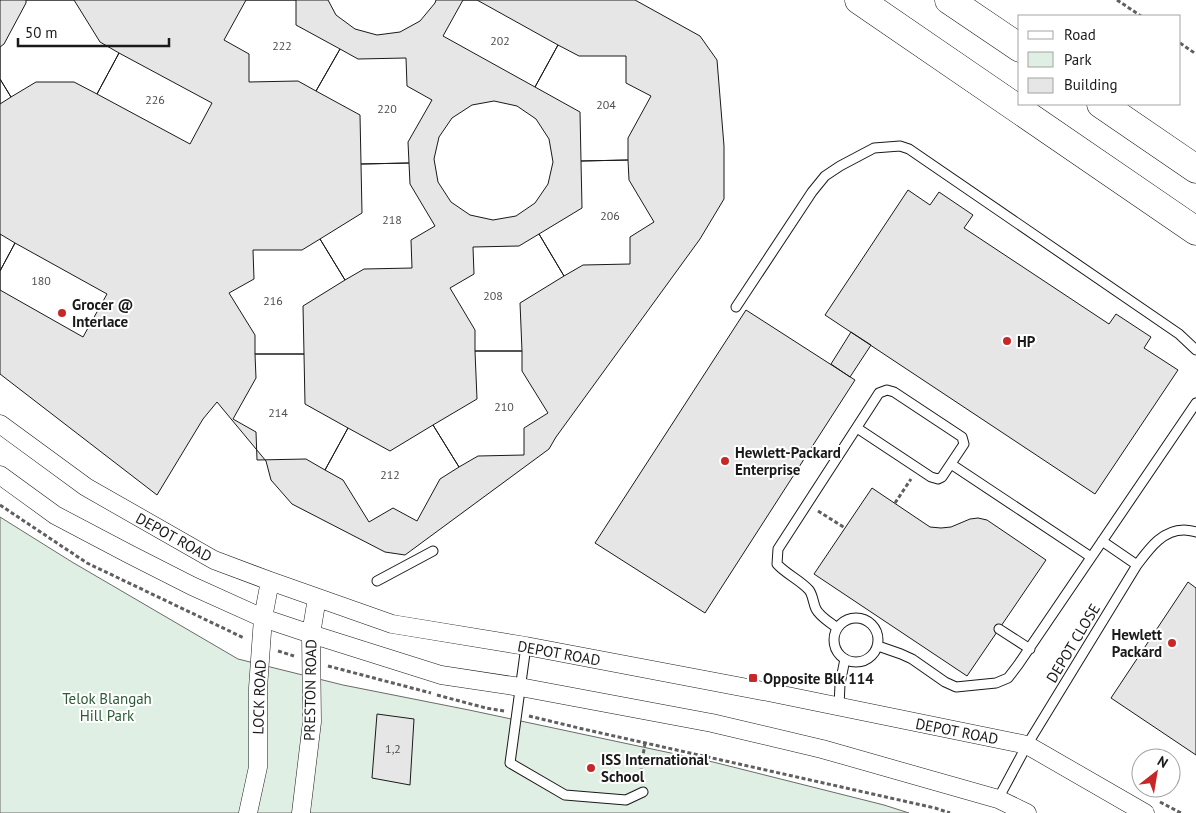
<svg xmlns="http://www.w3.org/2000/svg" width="1196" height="813" font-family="'PT Sans',sans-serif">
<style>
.green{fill:#e0efe3;stroke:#6a6a6a}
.building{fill:#e6e6e6;stroke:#1a1a1a;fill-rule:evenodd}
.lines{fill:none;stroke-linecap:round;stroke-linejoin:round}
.lane-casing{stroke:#1a1a1a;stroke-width:11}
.street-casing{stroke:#1a1a1a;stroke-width:19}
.highway-casing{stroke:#1a1a1a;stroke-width:29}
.path{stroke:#5f5f5f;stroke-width:3;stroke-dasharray:4 2.5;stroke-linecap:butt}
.lane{stroke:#fff;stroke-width:9}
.street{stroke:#fff;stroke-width:18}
.highway{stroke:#fff;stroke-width:28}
.poi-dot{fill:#c62828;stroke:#fff;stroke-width:2}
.labels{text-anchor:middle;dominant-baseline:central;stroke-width:4;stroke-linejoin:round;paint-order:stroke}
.number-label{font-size:12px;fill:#4d4d4d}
.poi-label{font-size:15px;font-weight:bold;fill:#1a1a1a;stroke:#fff;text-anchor:start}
.street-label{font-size:15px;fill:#1a1a1a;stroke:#fff}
.park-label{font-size:15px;fill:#2b5a34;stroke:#fff}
</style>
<rect width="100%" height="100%" fill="#fff"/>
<path class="green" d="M0 517 72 562 238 659 343 685 469 710 713 762 884 805 909 813H0Z"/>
<path class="building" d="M0 0H328L336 15 355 29 377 35 400 32 420 21 435 3 436 0H635L700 36 717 60 724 146V199L700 239 556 437 549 449 405 555 385 552 292 504 271 480 266 461 217 402 203 419 157 495 0 374ZM494 101 517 106 536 119 549 139 553 162 548 184 535 203 516 216 493 220 470 215 451 202 438 182 434 159 439 137 452 118 472 105Z
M26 0H74L100 42 119 53 97 94 74 82H36L11 97 0 79V47L4 44 26 3Z
M246 0H296V25L340 49 316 91 298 81 249 82V54L224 40Z
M463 0H477L558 45 535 87 443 36Z
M558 45 579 56H626V83L651 96 628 138V160L581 161 580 112 535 87Z
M340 49 358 59 406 58 407 86 432 100 408 142 409 163 361 164 360 115 316 91Z
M119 53 212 103 190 144 97 94Z
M0 79 11 97 0 104Z
M628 160 629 180 654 222 630 237V264L583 265 564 276 539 234 582 208 581 161Z
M409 163 410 184 435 226 411 240 412 268 364 269 345 280 320 239 362 213 361 164Z
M908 190 930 205 939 192 973 215 964 228 1109 324 1116 314 1151 337 1144 348 1178 370 1095 494 825 315Z
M0 234 15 243 0 271Z
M539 234 564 276 520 303 522 351H475V330L450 288 474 274 473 247 519 246Z
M320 239 345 280 303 306 304 354H255V335L229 293 254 279 253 250H302Z
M15 243 107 294 83 337 0 290V271Z
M746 310 855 380 705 613 595 543Z
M851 332 871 345 850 377 831 364Z
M475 351H522V371L548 413 524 428V455L478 456 459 467 433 425 477 399Z
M255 354H304L305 404 348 428 325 470 306 459 257 460 256 432 233 419 256 378Z
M433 425 459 467 440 479 417 521 393 508 369 522 343 480 325 470 348 428 390 451Z
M872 488 930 527 941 528 951 527 970 519 978 518 987 520 1046 560 967 676 814 574Z
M1188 582 1196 588V755L1111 698Z
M377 714 414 719 410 785 372 778Z"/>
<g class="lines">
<g class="lane-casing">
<path id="lane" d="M736 307 812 192 825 176 840 166 874 148 900 146 909 149 1179 334 1196 350
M951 464 1091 557
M1102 541 1137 565
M377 581 433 551
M834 640a22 22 0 1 1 44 0a22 22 0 1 1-44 0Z
M837 628C830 622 820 617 816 609 813 603 813 595 809 590 800 580 786 574 777 564L778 549 879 393 887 390 894 392 962 437 964 444 942 477 938 479 931 477 857 428
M999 629 1030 649
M526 646 510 763 565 795 626 800 643 792
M878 646 901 654 912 659 945 682 956 687 996 683 1008 678 1018 665 1196 403
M839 707 840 684 845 659
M998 799 1027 745 1137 565C1149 549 1162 530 1184 530 1188 530 1192 531 1196 532"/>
</g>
<g class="street-casing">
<path id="street" d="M0 424 86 487 214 560 270 581 392 624 526 646 768 692 1027 745 1145 813
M0 475 55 515 129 554 192 586 263 618 311 634 441 675 520 687 712 723 822 749 998 799 1027 813
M248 813 258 767V688L263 618 270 581
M301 813 312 722 311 634 317 598"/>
</g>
<g class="highway-casing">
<path id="highway" d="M859 0 1196 231
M949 0 1020 48
M1101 104 1196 169"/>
</g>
<path class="path" d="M1117 0 1141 16
M1180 43 1196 54
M895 503 911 479
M0 505 87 563 244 638
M818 511 845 528
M278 651 294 656
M328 666 431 693
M437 695 486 708 504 711
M529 716 583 729 935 808 950 813
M642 779 641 768 645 743
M1160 802 1181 813"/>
<use href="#lane" class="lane"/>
<use href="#street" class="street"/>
<use href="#highway" class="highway"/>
</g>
<g class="poi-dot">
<circle cx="62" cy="313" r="5"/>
<circle cx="1007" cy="341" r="5"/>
<circle cx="725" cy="461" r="5"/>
<circle cx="1172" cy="643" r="5"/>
<rect x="748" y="673" width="10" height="10" rx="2.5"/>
<circle cx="591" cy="768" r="5"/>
</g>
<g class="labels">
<g class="number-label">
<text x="500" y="40">202</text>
<text x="282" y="45">222</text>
<text x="155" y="99">226</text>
<text x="606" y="104">204</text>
<text x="387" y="108">220</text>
<text x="610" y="215">206</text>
<text x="392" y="219">218</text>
<text x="41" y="280">180</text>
<text x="493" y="295">208</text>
<text x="273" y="300">216</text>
<text x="504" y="406">210</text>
<text x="278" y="412">214</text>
<text x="390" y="474">212</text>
<text x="393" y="748">1,2</text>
</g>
<g class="poi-label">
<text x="72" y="304">Grocer @<tspan x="72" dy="17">Interlace</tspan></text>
<text x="1017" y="341">HP</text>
<text x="735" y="452">Hewlett-Packard<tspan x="735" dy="17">Enterprise</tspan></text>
<text x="1162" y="634" text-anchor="end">Hewlett<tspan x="1162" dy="17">Packard</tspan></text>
<text x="763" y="678">Opposite Blk 114</text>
<text x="601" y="759">ISS International<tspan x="601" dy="17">School</tspan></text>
</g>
<g class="street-label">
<text transform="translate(174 537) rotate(29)">DEPOT ROAD</text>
<text transform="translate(1073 643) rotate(-59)">DEPOT CLOSE</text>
<text transform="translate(559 653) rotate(10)">DEPOT ROAD</text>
<text transform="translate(310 690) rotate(-89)">PRESTON ROAD</text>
<text transform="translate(259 697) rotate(-88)">LOCK ROAD</text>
<text transform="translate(957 731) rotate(11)">DEPOT ROAD</text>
</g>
<g class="park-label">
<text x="107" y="698">Telok Blangah<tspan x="107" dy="17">Hill Park</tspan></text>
</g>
</g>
<rect x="1018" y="15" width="162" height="90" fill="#ffffff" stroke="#a3a3a3"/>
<rect x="1028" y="31" width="25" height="8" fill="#ffffff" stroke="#a3a3a3"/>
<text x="1064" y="40" font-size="15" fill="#1a1a1a">Road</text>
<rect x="1028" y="52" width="25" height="15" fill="#e0efe3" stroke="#a3a3a3"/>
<text x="1064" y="65" font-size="15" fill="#1a1a1a">Park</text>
<rect x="1028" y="78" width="25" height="15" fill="#e6e6e6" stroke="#a3a3a3"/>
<text x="1064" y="90" font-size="15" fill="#1a1a1a">Building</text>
<g transform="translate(1156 773) rotate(31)"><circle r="24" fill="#ffffff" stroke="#a3a3a3"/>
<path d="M0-4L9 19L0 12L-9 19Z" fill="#c62828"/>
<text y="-8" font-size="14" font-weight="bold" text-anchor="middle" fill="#1a1a1a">N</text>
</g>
<path d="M18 38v8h151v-8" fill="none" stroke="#1a1a1a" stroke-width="2.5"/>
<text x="25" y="38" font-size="15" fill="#1a1a1a" stroke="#ffffff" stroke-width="4" paint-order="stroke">50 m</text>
</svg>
